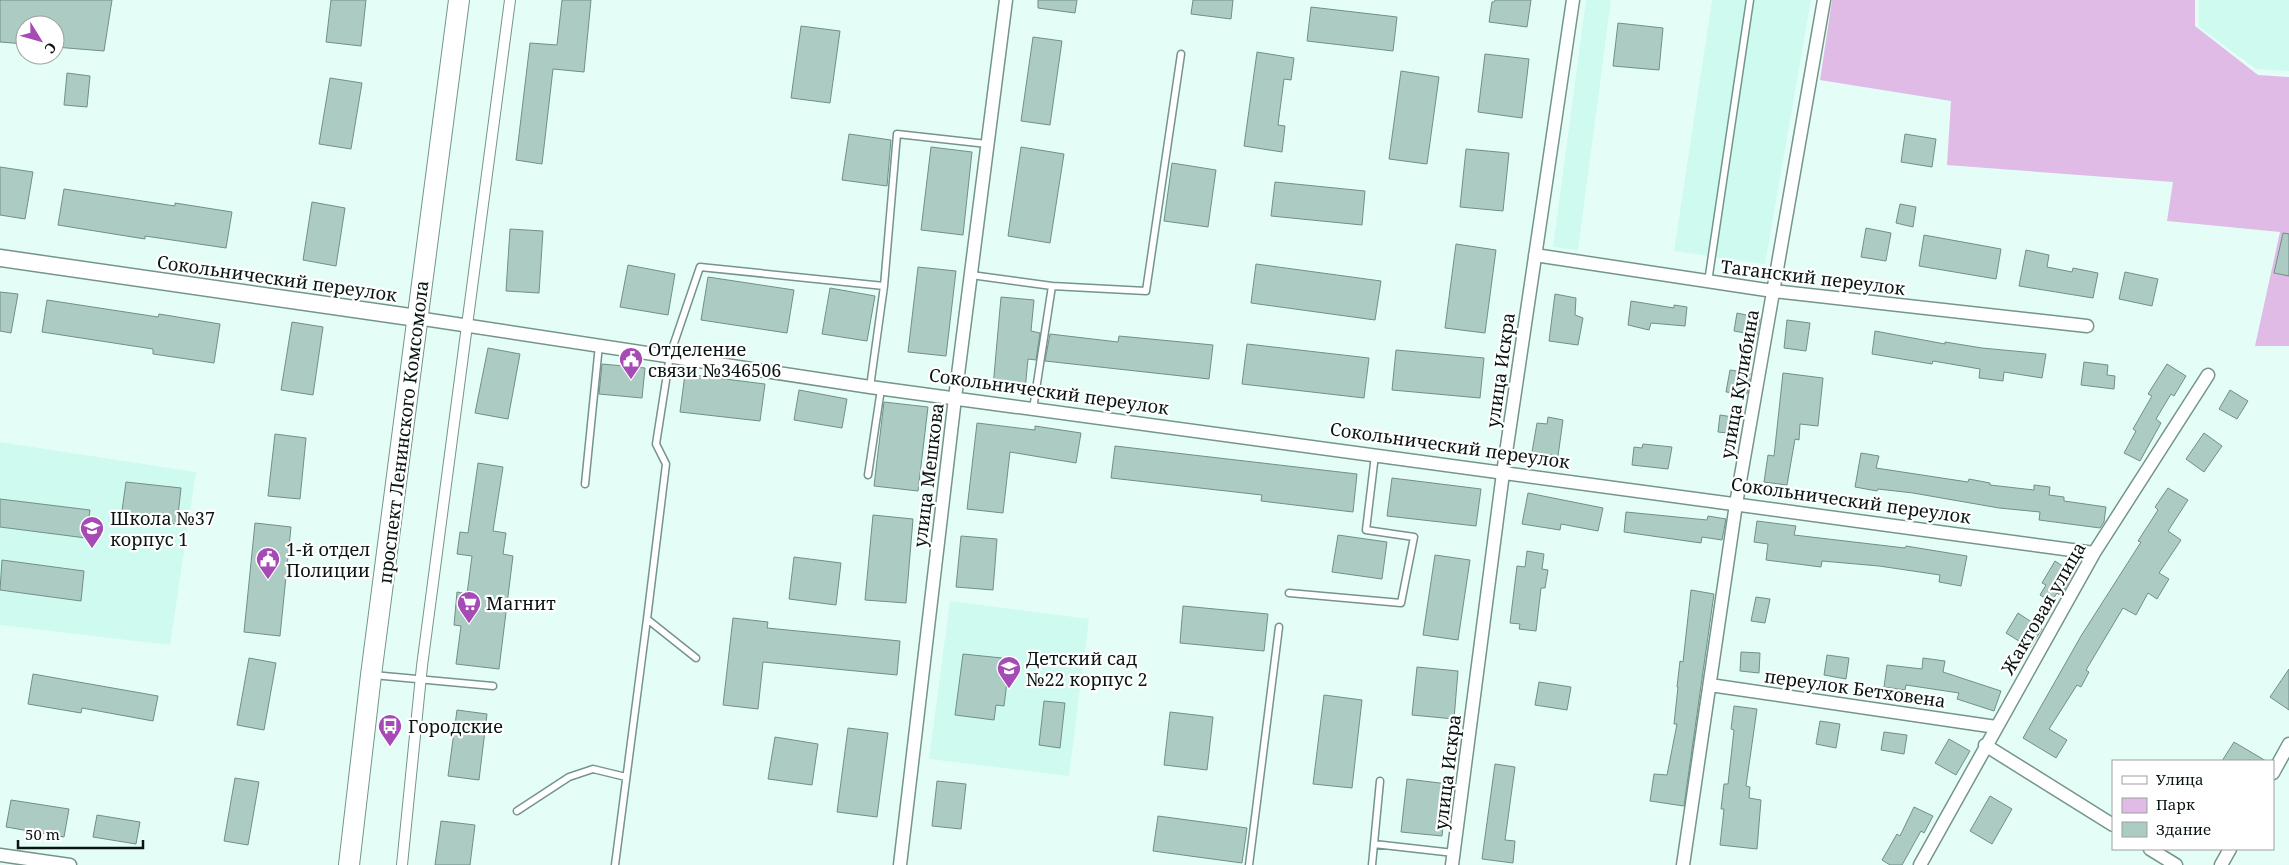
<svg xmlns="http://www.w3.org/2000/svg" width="2289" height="865" font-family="'Noto Serif',serif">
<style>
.built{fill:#cffaf0}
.green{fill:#dfbbe6}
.building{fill:#abcbc3;stroke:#718f88}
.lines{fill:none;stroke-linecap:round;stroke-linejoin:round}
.service-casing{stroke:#75948c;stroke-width:9}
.pedestrian-casing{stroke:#75948c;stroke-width:12}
.minor-casing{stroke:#75948c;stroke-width:15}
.tertiary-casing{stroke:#75948c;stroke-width:19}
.primary-casing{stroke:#75948c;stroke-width:22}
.service{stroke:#fff;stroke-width:6}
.pedestrian{stroke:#fff;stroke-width:10}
.minor{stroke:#fff;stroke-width:12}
.tertiary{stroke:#fff;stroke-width:16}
.primary{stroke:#fff;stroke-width:20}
.labels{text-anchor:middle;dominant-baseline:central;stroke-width:4.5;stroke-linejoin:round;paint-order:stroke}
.street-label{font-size:18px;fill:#091512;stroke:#fff}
.poi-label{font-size:18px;fill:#091512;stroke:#fff;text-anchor:start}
</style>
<rect width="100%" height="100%" fill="#e4fef7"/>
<path class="built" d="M1586 0H1611L1578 250 1553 247Z
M1712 0H1811L1765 264 1674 251Z
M2199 0H2289V71L2256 69 2199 27Z
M0 442 196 472 170 645 0 625Z
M950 601 1089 619 1069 776 929 759Z"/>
<path class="green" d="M1832 0H2195V26L2258 75 2289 77V346H2255L2280 232 2167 221 2173 182 1947 165 1951 101 1820 80Z"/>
<path class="building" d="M0 0H112L104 51 55 47V25H25V44L0 42Z
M331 0H366L361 46 326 42Z
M562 0H591L584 72 553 69 542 164 516 160 530 43 557 45Z
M1038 0H1077L1075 13 1038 8Z
M1193 0H1233L1231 19 1191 14Z
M1495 0H1531L1527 27 1489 22 1492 2H1494Z
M1311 7 1397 17 1393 51 1307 41Z
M1618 23 1663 28 1659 70 1613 66Z
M801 26 840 31 830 103 791 98Z
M1033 37 1062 41 1050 125 1021 121Z
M1257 52 1294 58 1291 80 1284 79 1278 125 1285 126 1282 152 1244 146Z
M1485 54 1529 59 1522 118 1478 112Z
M1401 71 1439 77 1427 164 1389 159Z
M67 73 90 76 87 107 64 105Z
M330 78 362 83 351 149 319 144Z
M849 134 891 140 887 186 842 180Z
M1905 134 1936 139 1932 167 1901 162Z
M931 147 972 152 963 235 921 230Z
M1021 147 1064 154 1050 243 1008 236Z
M1466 149 1509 153 1503 211 1460 207Z
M1172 163 1216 170 1208 227 1164 221Z
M0 167 33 172 25 219 0 215Z
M1275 182 1365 191 1362 225 1271 216Z
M64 189 175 206V203L232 212 226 248 145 236V239L58 225Z
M312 202 345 208 336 266 303 260Z
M1900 204 1916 207 1913 227 1896 223Z
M1866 228 1891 233 1886 261 1861 257Z
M510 229 543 231 539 293 506 291Z
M2283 233 2289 234V276L2274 273Z
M1924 235 2001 249 1996 279 1919 266Z
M1456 244 1496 250 1485 333 1445 328Z
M2026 250 2049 255 2047 267 2072 272 2073 268 2098 273 2093 298 2019 286Z
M1256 264 1381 281 1375 320 1251 303Z
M628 265 675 274 668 315 620 307Z
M918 267 956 271 946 356 908 352Z
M2125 272 2158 279 2152 306 2119 299Z
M708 277 794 290 787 333 701 320Z
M830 288 875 296 867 341 822 334Z
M0 292 18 294 11 333 0 331Z
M1555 294 1576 298 1575 315 1583 318 1578 345 1549 341Z
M1001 297 1034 300 1031 331 1040 333 1036 360 1028 359 1025 390 993 387Z
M47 300 158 317 159 314 220 324 214 363 153 354V349L42 332Z
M1631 301 1674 308V305L1687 307 1685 326 1651 323 1649 330 1628 325Z
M1737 313 1760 318 1757 335 1734 331Z
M1787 320 1810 323 1806 351 1784 348Z
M292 322 323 327 313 395 281 390Z
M1875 331 1945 344V342L1982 348 2046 354 2042 378 2004 372 2003 381 1979 378 1980 369 1933 361 1932 364 1872 354Z
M1050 334 1118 342 1119 336 1213 345 1209 379 1045 361Z
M1247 344 1369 358 1364 398 1242 384Z
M488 348 520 354 508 419 475 413Z
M1396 350 1484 358 1480 398 1392 390Z
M2084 362 2108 365 2107 375 2115 376 2114 389 2081 385Z
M602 364 645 368 642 398 599 394Z
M2167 364 2186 376 2174 396 2171 394 2156 419 2161 423 2140 461 2124 453 2136 431 2133 429 2152 396 2148 394Z
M1730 370 1750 373 1747 394 1726 392Z
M1783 373 1823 378 1818 426 1800 424 1799 440 1795 439 1787 485 1764 482 1768 455 1774 456Z
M685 374 765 384 760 421 680 412Z
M799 390 847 399 842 428 794 420Z
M2230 390 2248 401 2237 419 2219 409Z
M884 402 928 407 918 491 874 486Z
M1720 415 1739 418 1737 434 1718 432Z
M1548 417 1563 420 1558 456 1532 452 1537 423 1547 424Z
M977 423 1035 430V426L1081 433 1076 463 1010 452 1003 513 967 509Z
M2204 433 2222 446 2204 472 2186 459Z
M275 434 306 438 300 499 268 496Z
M1643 444 1672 447 1668 469 1632 465 1634 447 1642 448Z
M1115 446 1357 474 1353 512 1261 501 1262 495 1111 478Z
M1861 453 1879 456 1876 468 1968 482 1969 479 1990 483V485L2034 490V485L2050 487 2049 495 2064 497V501L2106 507 2104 522 2100 528 2039 520 2040 512 1999 508 1913 493 1878 489 1877 491 1855 487Z
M478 463 503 467 493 531 506 533 503 554 513 556 499 669 456 664 461 626 454 625 457 592 467 594 472 556 457 554 460 532 468 533Z
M1392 478 1481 489 1476 526 1387 516Z
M126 482 181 488 177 524 121 518Z
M2168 488 2188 500 2168 531 2181 540 2159 573 2169 579 2157 599 2148 593 2136 615 2123 608 2086 670 2089 672 2081 687 2077 685 2049 729 2067 740 2056 758 2023 738 2081 636 2141 542 2138 541 2158 510 2155 507Z
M1528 493 1603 508 1598 531 1561 524 1560 530 1522 524Z
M0 499 90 510 86 538 0 527Z
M1626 512 1707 520 1708 516 1726 519 1722 540 1702 537 1701 543 1624 532Z
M873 515 913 519 906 603 865 600Z
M1757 521 1796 526 1794 535 1905 548 1906 546 1967 556 1961 586 1939 582 1940 575 1879 566 1822 561 1821 567 1766 560 1768 544 1754 542Z
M255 523 291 527 280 636 244 632Z
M1338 535 1387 542 1382 579 1332 572Z
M961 536 997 539 993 590 956 587Z
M1527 551 1544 554 1542 569 1548 570 1545 588H1541L1536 631 1519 629 1520 624 1510 623 1517 566 1525 567Z
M1435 555 1470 560 1458 640 1423 635Z
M794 557 841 563 836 605 789 599Z
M2 560 84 571 81 601 0 590Z
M2055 561 2073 573 2061 596 2057 593 2051 602 2040 595 2046 585 2042 583Z
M1691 590 1714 594 1684 806 1650 801 1654 774 1667 775 1677 724H1674L1678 687H1677L1680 661 1683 662Z
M1756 597 1770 599 1765 623 1751 621Z
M1183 606 1268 614 1264 651 1180 643Z
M2018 613 2042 629 2030 648 2006 633Z
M733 618 768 622 767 628 900 641 897 675 763 662 758 709 723 705Z
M1741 652 1760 653 1759 673 1740 671Z
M963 654 1002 658 1000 673 1008 674 1004 706 996 705 994 720 955 715Z
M1827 655 1849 658 1846 679 1824 675Z
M249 658 276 663 264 730 237 725Z
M1923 658 1945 661 1943 672 2001 691 1994 711 1957 699 1959 693 1906 685 1905 690 1884 687 1887 665 1922 669Z
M1417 667 1458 671 1454 719 1412 715Z
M2289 669V710L2270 697Z
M33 674 158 696 153 721 82 708 81 713 28 704Z
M1539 682 1571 687 1567 710 1535 705Z
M1324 695 1362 700 1352 788 1313 784Z
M1044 701 1065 703 1060 748 1039 745Z
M1734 706 1757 709 1746 786 1750 787 1749 798 1761 800 1757 849 1720 845 1724 809H1721L1724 784H1728L1734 730 1731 729Z
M457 710 487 714 479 780 448 776Z
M1170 712 1213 717 1207 770 1164 765Z
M1820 721 1840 724 1836 748 1816 744Z
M848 728 888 733 877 817 837 812Z
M1884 732 1907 735 1904 754 1881 750Z
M775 737 818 744 812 785 768 779Z
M1949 739 1970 751 1956 775 1935 763Z
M2234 742 2266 761H2222Z
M1495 764 1515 767 1505 840 1515 841 1513 863 1482 859Z
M235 778 259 782 248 845 224 841Z
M1407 779 1448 784 1442 836 1401 832Z
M937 781 966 784 961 829 932 826Z
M1990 796 2012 809 1992 844 1970 831Z
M11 800 69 809 64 837 6 827Z
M1914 807 1933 816 1924 833 1921 831 1902 865H1890L1882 860 1897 834 1900 836Z
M97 815 140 822 136 844 93 837Z
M1158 816 1247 828 1242 863 1153 851Z
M441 821 475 825 470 865H435Z"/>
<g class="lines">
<g class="service-casing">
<path id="service" d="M971 275 1052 286 1033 409
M1708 282 1750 0
M1052 286 1146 291 1181 54
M870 387 884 286 897 134 987 144
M868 475 881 389
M585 484 599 345
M1289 593 1401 603 1414 537 1366 530 1375 455
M696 658 647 619 666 464 656 444 670 355 700 267 884 286
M373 675 493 686
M517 811 569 777 593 769 626 777
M1374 844 1454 853
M615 865 647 619
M1249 865 1279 627
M1372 865 1380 781"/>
</g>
<g class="pedestrian-casing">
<path id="pedestrian" d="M402 865 422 666 510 0"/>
</g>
<g class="minor-casing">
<path id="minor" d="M1535 255 1773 291 2087 326
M417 318 870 387 2094 553
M1710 685 1996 727
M1985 745 2113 825
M2273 773 2289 744
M2150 849 2176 865
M0 855 70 865
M900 865 955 398 1006 0
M1452 865 1503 473 1573 0
M1683 865 1736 504 1824 0
M1920 865 2094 553 2208 375
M2221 865 2230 849"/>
</g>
<g class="tertiary-casing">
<path id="tertiary" d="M0 258 417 318"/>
</g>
<g class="primary-casing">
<path id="primary" d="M349 865 371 675 459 0"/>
</g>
<use href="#service" class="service"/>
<use href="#pedestrian" class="pedestrian"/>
<use href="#minor" class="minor"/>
<use href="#tertiary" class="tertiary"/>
<use href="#primary" class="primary"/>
</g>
<defs>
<g id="civic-pin" transform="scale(1.25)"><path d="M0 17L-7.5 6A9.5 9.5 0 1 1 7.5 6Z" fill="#a64bb6" stroke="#fff"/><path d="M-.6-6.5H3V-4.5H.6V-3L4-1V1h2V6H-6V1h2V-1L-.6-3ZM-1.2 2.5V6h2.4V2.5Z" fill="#fff"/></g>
<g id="school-pin" transform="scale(1.25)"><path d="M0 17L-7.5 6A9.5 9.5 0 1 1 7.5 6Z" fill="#a64bb6" stroke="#fff"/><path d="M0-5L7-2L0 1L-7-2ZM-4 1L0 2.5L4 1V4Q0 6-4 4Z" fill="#fff"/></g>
<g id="supermarket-pin" transform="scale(1.25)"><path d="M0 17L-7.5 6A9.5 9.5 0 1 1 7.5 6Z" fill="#a64bb6" stroke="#fff"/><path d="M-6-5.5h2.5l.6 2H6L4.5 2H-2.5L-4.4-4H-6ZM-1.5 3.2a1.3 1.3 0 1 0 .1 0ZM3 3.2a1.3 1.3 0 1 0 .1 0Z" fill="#fff"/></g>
<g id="bus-pin" transform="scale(1.25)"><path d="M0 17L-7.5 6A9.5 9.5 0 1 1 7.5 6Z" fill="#a64bb6" stroke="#fff"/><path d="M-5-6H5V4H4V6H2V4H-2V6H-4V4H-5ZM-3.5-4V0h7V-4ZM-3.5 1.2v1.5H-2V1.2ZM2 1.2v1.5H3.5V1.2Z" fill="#fff"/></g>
</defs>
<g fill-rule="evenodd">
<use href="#civic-pin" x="631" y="359"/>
<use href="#school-pin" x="92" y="528"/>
<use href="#civic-pin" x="268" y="559"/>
<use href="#supermarket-pin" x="469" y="603"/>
<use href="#school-pin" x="1009" y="668"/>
<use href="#bus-pin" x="390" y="726"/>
</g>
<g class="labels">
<g class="street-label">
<text transform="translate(1813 277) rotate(7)">Таганский переулок</text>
<text transform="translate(277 278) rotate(8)">Сокольнический переулок</text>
<text transform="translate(1500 370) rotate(-82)">улица Искра</text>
<text transform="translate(1739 384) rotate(-80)">улица Кулибина</text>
<text transform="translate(1049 391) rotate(8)">Сокольнический переулок</text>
<text transform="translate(403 432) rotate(-83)">проспект Ленинского Комсомола</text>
<text transform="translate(1450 445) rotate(8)">Сокольнический переулок</text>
<text transform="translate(928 475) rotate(-83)">улица Мешкова</text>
<text transform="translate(1851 500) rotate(8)">Сокольнический переулок</text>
<text transform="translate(2043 608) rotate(-60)">Жактовая улица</text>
<text transform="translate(1855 688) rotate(8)">переулок Бетховена</text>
<text transform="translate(1447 772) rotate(-83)">улица Искра</text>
</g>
<g class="poi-label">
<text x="648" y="349">Отделение<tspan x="648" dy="21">связи №346506</tspan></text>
<text x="110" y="518">Школа №37<tspan x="110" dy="21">корпус 1</tspan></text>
<text x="286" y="549">1-й отдел<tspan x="286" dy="21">Полиции</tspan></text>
<text x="486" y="603">Магнит</text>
<text x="1026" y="658">Детский сад<tspan x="1026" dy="21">№22 корпус 2</tspan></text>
<text x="408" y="726">Городские</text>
</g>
</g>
<rect x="2112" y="760" width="162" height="90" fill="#ffffff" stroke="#9da1a0"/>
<rect x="2122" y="776" width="25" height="8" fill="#ffffff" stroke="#9da1a0"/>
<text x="2156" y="785" font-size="15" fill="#091512">Улица</text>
<rect x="2122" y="798" width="25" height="15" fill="#dfbbe6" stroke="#9da1a0"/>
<text x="2156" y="810" font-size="15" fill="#091512">Парк</text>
<rect x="2122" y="822" width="25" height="15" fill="#abcbc3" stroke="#9da1a0"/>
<text x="2156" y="835" font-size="15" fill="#091512">Здание</text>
<g transform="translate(40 40) rotate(127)"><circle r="24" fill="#ffffff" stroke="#9da1a0"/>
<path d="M0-4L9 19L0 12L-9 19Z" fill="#a64bb6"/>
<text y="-8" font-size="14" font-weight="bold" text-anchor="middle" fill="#091512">С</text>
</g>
<path d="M18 840v8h125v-8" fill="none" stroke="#091512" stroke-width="2.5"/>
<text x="25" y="840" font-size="15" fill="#091512" stroke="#ffffff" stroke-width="4" paint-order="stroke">50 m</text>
</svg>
